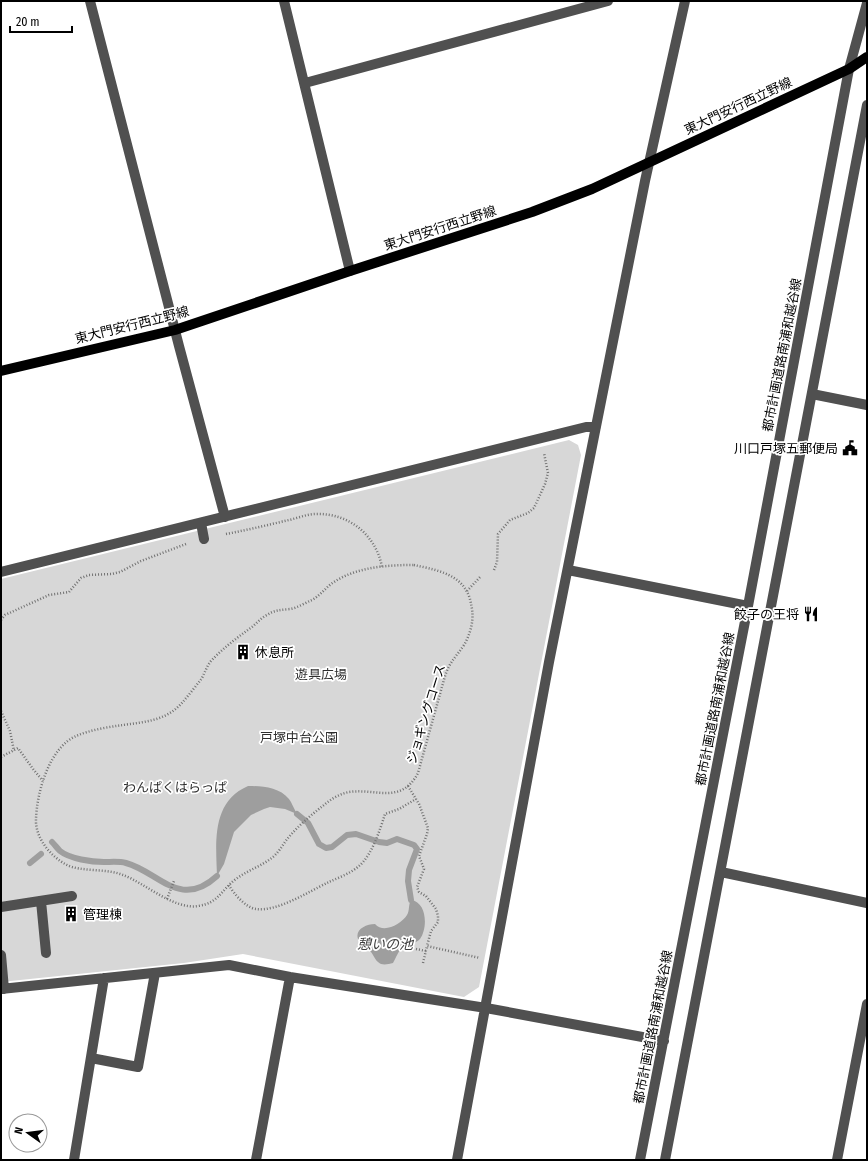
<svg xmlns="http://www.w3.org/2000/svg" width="868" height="1161" font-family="'Fira Sans Condensed','Noto Sans JP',sans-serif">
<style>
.green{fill:#d7d7d7}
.water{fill:#9e9e9e}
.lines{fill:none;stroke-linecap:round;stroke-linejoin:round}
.stream{stroke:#9e9e9e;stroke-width:6}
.path{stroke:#727272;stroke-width:2.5;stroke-dasharray:1 2;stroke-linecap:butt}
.minor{stroke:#505050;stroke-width:10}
.major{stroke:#000;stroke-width:10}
.labels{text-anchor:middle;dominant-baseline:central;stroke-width:3.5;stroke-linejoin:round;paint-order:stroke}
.street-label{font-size:13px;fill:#000;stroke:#fff}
.poi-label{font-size:13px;fill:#000;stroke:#fff;text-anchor:end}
.park-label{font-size:13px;fill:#2e2e2e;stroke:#fff}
.water-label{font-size:14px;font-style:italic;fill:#3f3f3f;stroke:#fff}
</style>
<rect width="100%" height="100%" fill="#fff"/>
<path class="green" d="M569 440 578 445 581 455 479 987 464 997 243 954 184 963 1 982V579Z"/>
<path class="water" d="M248 786C262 786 279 787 289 799 292 803 294 809 297 814L285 809 270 807 264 809 251 815 234 832 224 864 217 876C216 843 211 802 248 786Z
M411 900C427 902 428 928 420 939 415 944 408 944 403 947 398 951 396 958 393 963 389 964 385 965 381 964 376 962 374 956 371 952 368 948 364 947 361 944 351 932 364 924 375 924 384 934 401 924 407 915 410 910 408 905 411 900Z"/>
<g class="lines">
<path class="stream" d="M297 814 308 823 319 844 326 848 332 847 347 835 356 834 379 842 387 843 397 839 414 845 417 849 409 870 408 881 411 900
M52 842C55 845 57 848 60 851 70 859 92 862 104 862 111 862 119 861 126 863 159 872 180 910 217 876
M30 863 41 854"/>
<path class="path" d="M226 534C247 530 268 525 289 520 298 518 307 514 316 514 349 513 376 535 382 567
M414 565C432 569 458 573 467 592 470 597 471 603 472 609 474 621 470 635 464 645 456 657 450 661 445 676L418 773C401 805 376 788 349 792 339 794 331 799 324 805 311 815 298 826 288 838 283 844 280 851 273 857 262 866 248 870 236 879 221 890 219 903 198 906 174 910 145 883 123 875 106 868 81 872 67 865 51 857 35 838 36 819 37 792 49 748 76 736 90 730 108 727 123 725 144 722 165 721 181 704 188 696 196 686 202 678 205 672 207 666 211 661 223 648 238 637 252 627 257 623 261 618 267 615 274 610 281 610 290 609 297 608 305 603 312 600 321 595 326 587 334 582 357 567 387 565 414 565Z
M494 570 497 562 498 534 510 520 528 513 534 508 545 484 548 473 544 453
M467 591 481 576
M1 620 5 615 49 595 69 592 81 578 89 575 112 574 120 572 141 561 186 544
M1 711 10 731 14 751
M1 757 18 748 33 769 43 781
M408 786 419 804 428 828 427 834 419 856 424 869 417 887 419 892 426 896 436 909 438 916V922L431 931 427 946 480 958
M229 885C233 893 246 908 256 909 277 912 308 892 327 883 337 878 350 874 359 866 372 855 380 830 385 814L399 809 416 799
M167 899 174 881
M416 949 426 951
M423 963 427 946"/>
<path class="minor" d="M90 1 179 346 225 517
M284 1 350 271
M305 83 608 1
M812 394 867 405
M201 523 204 539
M568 570 748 606
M1 572 586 427H596
M721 872 867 903
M41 901 46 953
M1 907 72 896
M1 955 4 989
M1 989 229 965 290 977 486 1008 664 1041
M91 1058 138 1067 155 973
M74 1160 104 978
M256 1160 290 977
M457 1160 549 662 645 181 685 1
M640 1160 748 606 849 69 867 3
M665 1160 867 105
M837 1160 867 1004"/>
<path class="major" d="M1 371 175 330 350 271 532 212 592 189 849 69 867 57"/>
</g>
<defs>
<g id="civic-bare" transform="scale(1.2)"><path d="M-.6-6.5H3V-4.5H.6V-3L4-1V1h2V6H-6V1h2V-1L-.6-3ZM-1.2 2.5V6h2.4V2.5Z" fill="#000" stroke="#fff" stroke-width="2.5" paint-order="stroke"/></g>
<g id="restaurant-bare" transform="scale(1.2)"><path d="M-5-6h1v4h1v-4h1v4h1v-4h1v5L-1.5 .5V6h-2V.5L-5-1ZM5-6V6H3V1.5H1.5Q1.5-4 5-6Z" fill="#000" stroke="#fff" stroke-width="2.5" paint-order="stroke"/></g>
<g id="building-bare" transform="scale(1.2)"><path d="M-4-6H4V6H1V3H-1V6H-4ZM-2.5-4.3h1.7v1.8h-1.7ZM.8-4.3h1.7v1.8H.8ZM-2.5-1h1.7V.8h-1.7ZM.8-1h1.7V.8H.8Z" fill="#000" stroke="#fff" stroke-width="2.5" paint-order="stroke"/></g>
</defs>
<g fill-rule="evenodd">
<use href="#civic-bare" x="850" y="448"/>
<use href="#restaurant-bare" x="811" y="614"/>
<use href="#building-bare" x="243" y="652"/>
<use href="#building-bare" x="71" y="914"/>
</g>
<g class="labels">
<g class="street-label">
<text transform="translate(738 106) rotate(-25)">東大門安行西立野線</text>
<text transform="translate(440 228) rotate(-18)">東大門安行西立野線</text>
<text transform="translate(132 325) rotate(-14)">東大門安行西立野線</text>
<text transform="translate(782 355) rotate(-79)">都市計画道路南浦和越谷線</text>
<text transform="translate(715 709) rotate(-79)">都市計画道路南浦和越谷線</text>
<text transform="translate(426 714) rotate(-73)">ジョギングコース</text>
<text transform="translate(653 1027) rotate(-79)">都市計画道路南浦和越谷線</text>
</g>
<g class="poi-label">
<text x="838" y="448">川口戸塚五郵便局</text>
<text x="799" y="614">餃子の王将</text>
<text x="255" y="652" text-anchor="start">休息所</text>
<text x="83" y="914" text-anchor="start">管理棟</text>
</g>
<g class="park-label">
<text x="321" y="674">遊具広場</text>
<text x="299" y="737">戸塚中台公園</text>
<text x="175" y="787">わんぱくはらっぱ</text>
</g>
<g class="water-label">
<text x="385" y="944">憩いの池</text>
</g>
</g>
<rect width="868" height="1161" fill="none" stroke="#000000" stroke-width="4"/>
<g transform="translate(28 1133) rotate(284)"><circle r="19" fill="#ffffff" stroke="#999999"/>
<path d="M0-3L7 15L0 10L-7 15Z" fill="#000000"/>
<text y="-6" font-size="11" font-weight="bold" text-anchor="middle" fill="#000000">N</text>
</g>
<path d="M10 26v6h62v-6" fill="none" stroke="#000000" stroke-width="2"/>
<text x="16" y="26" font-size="12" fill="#000000" stroke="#ffffff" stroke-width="3" paint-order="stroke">20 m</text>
</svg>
